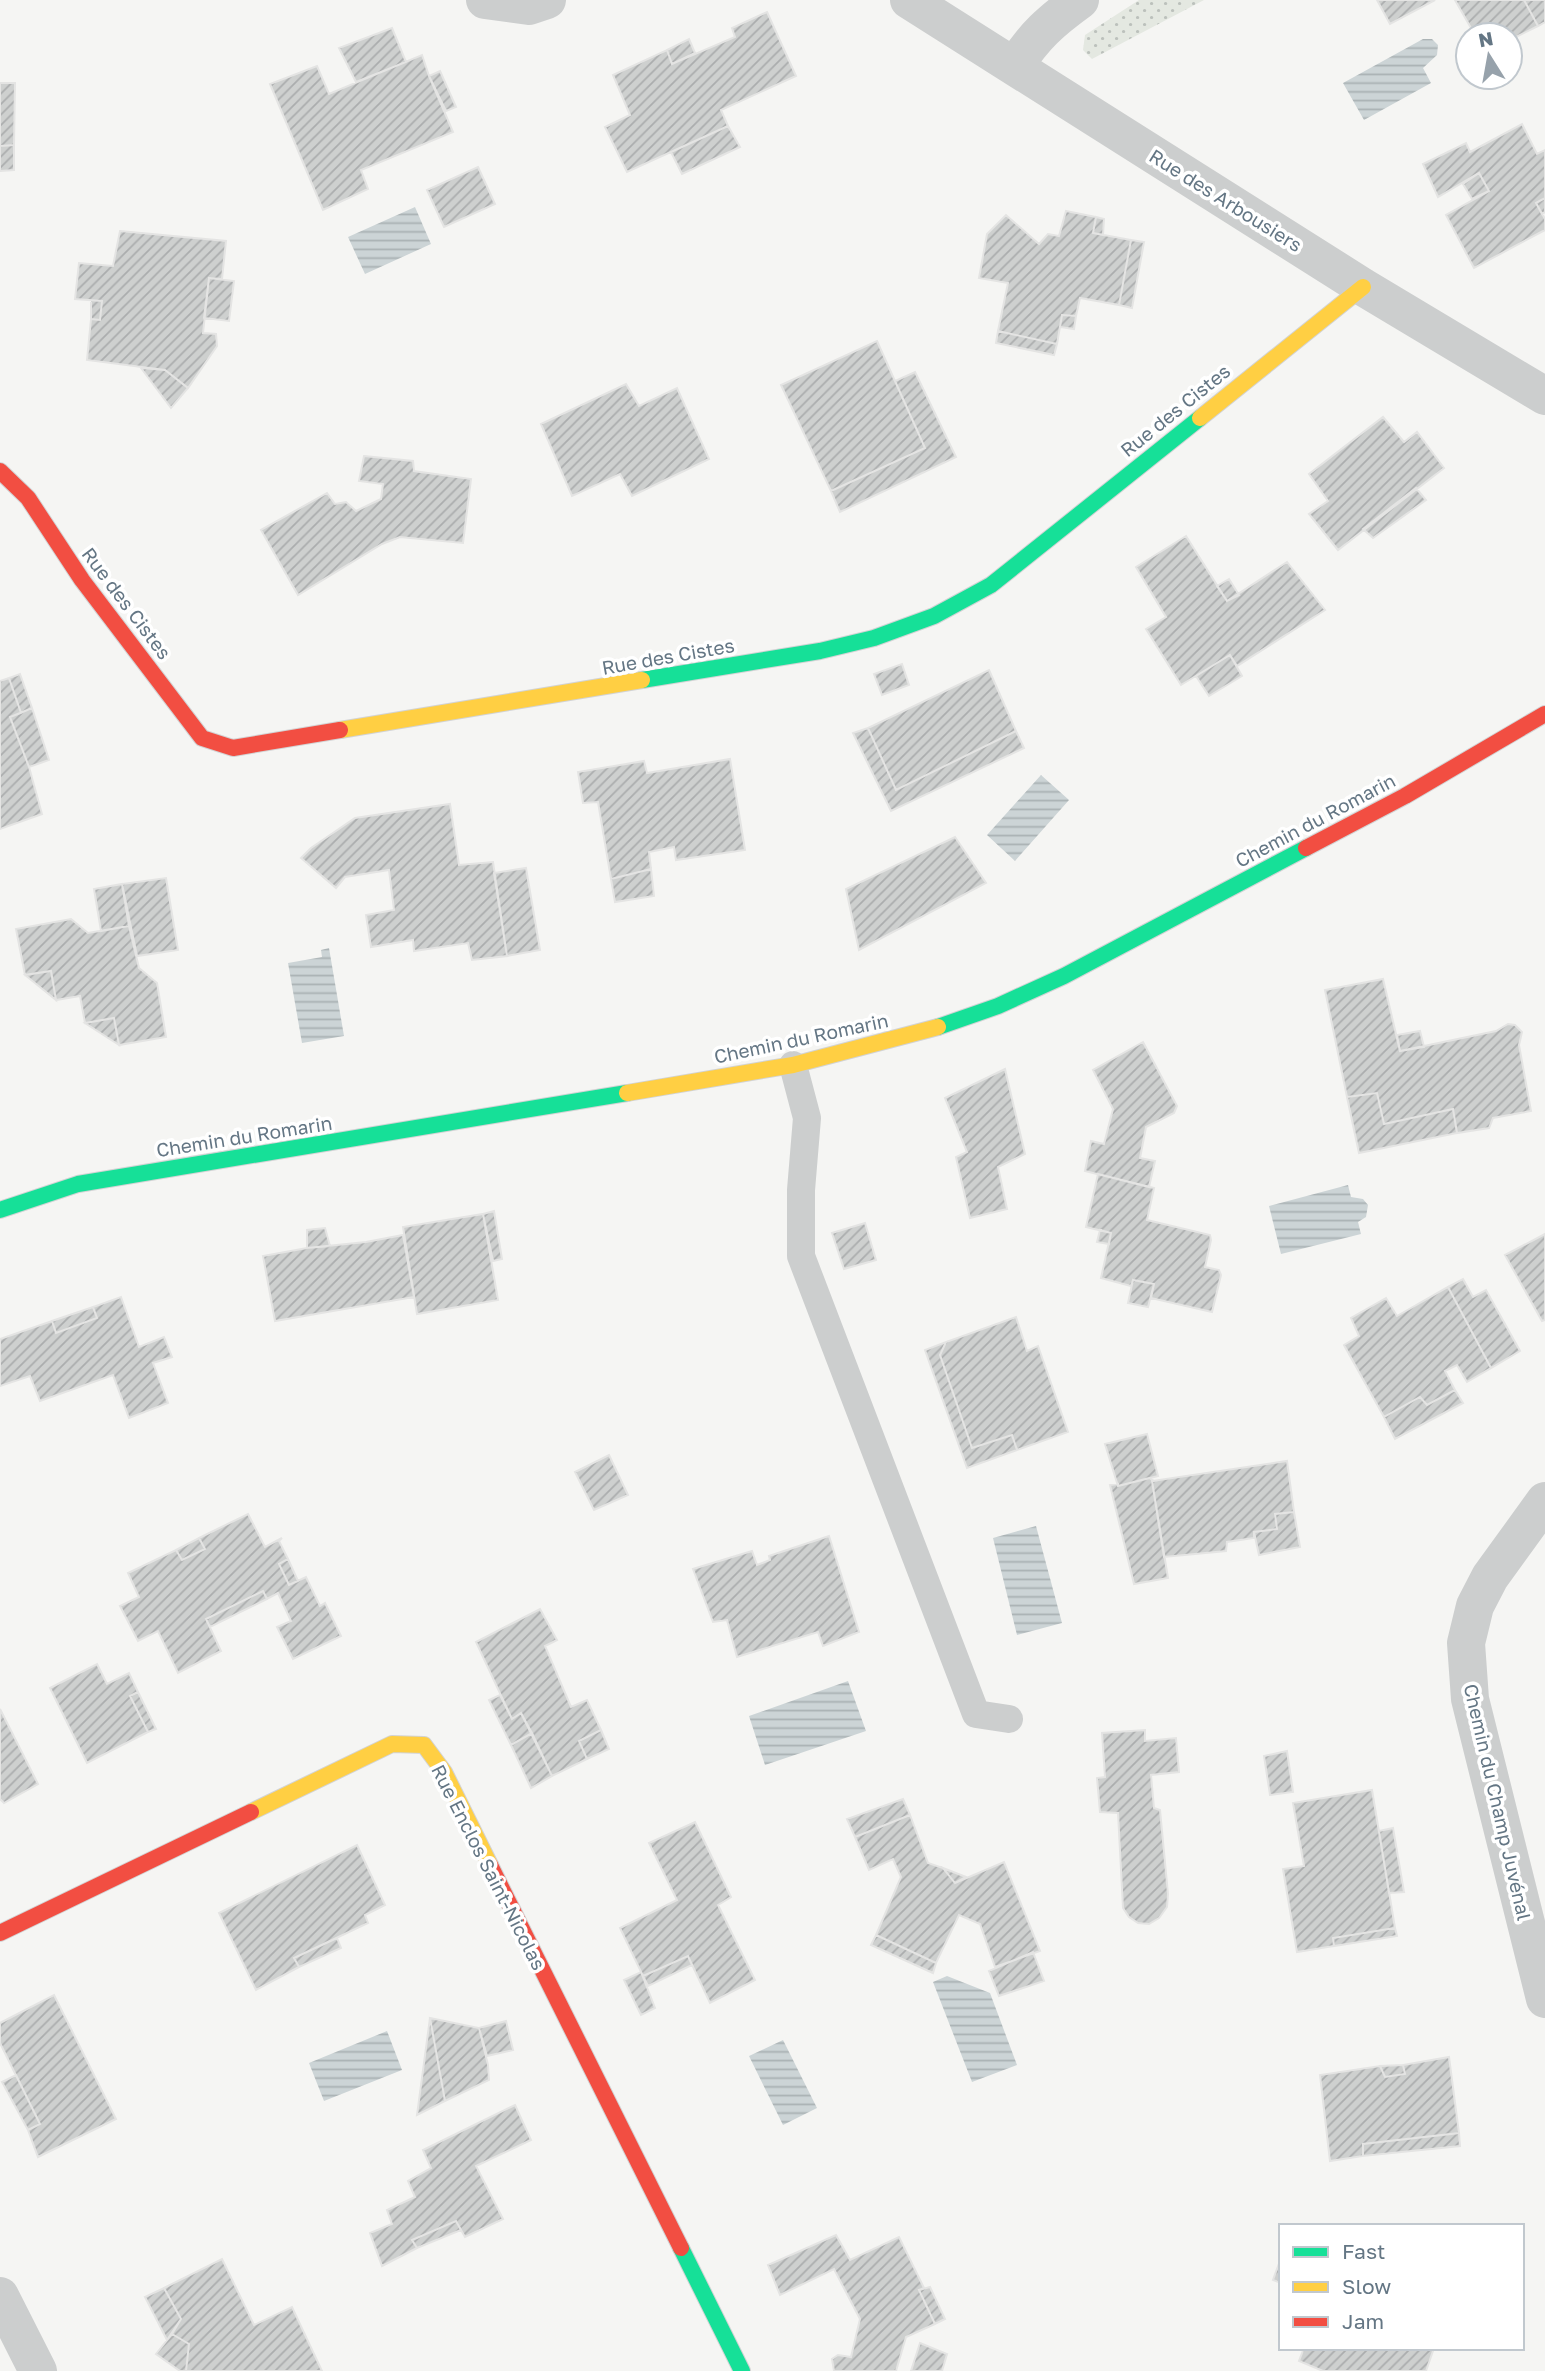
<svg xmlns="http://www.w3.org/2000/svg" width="1545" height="2371" font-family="'Golos Text',sans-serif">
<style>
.green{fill:url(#green-dots)}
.water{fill:url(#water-rules)}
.building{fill:url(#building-hatch);stroke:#e4e4e3;stroke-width:2}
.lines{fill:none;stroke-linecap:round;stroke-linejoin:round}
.fast-casing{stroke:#d2d3d4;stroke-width:18}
.slow-casing{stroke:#d2d3d4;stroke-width:18}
.jam-casing{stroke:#d2d3d4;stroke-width:18}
.lane{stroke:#cccece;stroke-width:28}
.street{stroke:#cccece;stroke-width:38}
.fast{stroke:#16e098;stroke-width:16}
.slow{stroke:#ffcf43;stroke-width:16}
.jam{stroke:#f24e42;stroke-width:16}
.labels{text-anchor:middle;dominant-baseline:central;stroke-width:7;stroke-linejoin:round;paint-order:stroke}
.street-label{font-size:19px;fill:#647684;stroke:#fff}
</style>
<defs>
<pattern id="green-dots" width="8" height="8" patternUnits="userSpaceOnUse" patternTransform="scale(1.75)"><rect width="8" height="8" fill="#e4e8e1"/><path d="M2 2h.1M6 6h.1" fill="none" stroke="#bcc1bc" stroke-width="1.8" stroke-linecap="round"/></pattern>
<pattern id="water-rules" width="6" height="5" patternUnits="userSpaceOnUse" patternTransform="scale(1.75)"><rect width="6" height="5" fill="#ccd4d6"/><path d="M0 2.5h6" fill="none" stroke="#a9b1b3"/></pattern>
<pattern id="building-hatch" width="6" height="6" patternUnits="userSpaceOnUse" patternTransform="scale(1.75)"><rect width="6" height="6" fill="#ced0cf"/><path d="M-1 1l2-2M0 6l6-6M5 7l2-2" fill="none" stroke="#abadae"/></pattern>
</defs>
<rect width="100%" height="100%" fill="#f5f5f3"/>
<path class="green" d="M1139 0H1204L1092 59 1083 50 1085 35Z"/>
<path class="water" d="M1423 39H1432L1438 45 1437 55 1423 68 1431 83 1364 120 1343 83Z
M415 207 431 244 365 274 348 237Z
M1041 775 1069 800 1015 861 987 835Z
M329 948 344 1036 302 1043 288 963 322 957 321 950Z
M1348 1185 1351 1197 1363 1199 1368 1205 1366 1217 1358 1222 1361 1234 1281 1254 1269 1206Z
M1036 1526 1062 1623 1017 1635 993 1538Z
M848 1681 866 1731 765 1765 749 1716Z
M947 1976 990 1993 1017 2065 972 2082 933 1982Z
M387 2031 402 2070 324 2101 309 2063Z
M783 2040 817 2108 783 2125 749 2056Z"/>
<path class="building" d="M1377 0H1435L1390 24Z
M1455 0H1524L1538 26 1510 40V35H1475Z
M1524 0H1545V22L1538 26Z
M767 12 796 76 721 110 728 126 627 172 605 127 630 115 613 75 667 50 672 64 735 37 732 28Z
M392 28 406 62 356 82 339 48Z
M689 39 695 53 672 64 667 50Z
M422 55 429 76 453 132 361 170 368 189 323 210 270 84 317 66 329 94Z
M440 71 456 107 446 111 429 76Z
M0 83H15L14 145 0 146Z
M1522 124 1537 154 1545 150V198L1536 203 1545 219V230L1474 268 1446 215 1489 191 1479 173 1438 197 1423 164 1466 143 1470 152Z
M728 126 740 147 682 174 671 152Z
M14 145V170L0 171V146Z
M478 167 495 204 444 227 427 190Z
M1479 173 1489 191 1472 199 1463 184Z
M1545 198V212L1542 214 1536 203Z
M1066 211 1096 217 1093 233 1131 240 1119 305 1080 298 1076 316 1062 315 1057 344 998 331 1008 283 979 278 987 234 1006 215 1039 244 1048 234 1059 236Z
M1096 217 1104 219 1103 235 1093 233Z
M120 231 226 241 222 279 209 278 203 333 216 334 217 346 188 388 165 370 87 360 91 319 100 320 102 301 75 299 79 263 113 266Z
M1131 240 1144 242 1132 308 1119 305Z
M209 278 234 281 229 321 204 318Z
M91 301H102L100 320 91 319Z
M1062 315 1076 316 1074 329 1060 327Z
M998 331 1057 344 1054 355 996 343Z
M877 341 925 448 831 491 781 385Z
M141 368 165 370 188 388 171 408Z
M915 372 956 457 840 512 831 491 925 448 895 381Z
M626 384 639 406 677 388 709 459 632 496 620 474 572 496 541 424Z
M1383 417 1404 442 1417 432 1444 468 1338 550 1309 514 1328 501 1309 474Z
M364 456 413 461 414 471 471 479 463 543 400 537 382 544 298 595 261 530 327 493 335 504 346 502 356 511 381 499 383 484 359 481Z
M1416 488 1426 500 1373 538 1363 529Z
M1186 536 1227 601 1287 562 1325 610 1237 666 1230 655 1181 685 1146 629 1166 617 1136 567Z
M1229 579 1239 595 1227 601 1217 586Z
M1230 655 1242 676 1209 696 1196 676Z
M902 664 909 685 882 695 874 674Z
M989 670 1016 731 896 790 868 728Z
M20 674 32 708 21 713 9 678Z
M9 678 21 713 10 717 29 767 42 814 0 829V681Z
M32 708 49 760 29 767 10 717Z
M868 728 896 790 1016 731 1024 748 891 811 853 733Z
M730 759 745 850 676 860 674 847 649 852 651 869 611 879 598 802 583 803 578 772 644 761 647 773Z
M450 804 459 865 493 862 507 956 472 960 468 943 414 951 413 940 371 947 366 915 394 910 389 870 345 877 336 888 301 858 311 848 355 818Z
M955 837 986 883 859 950 846 889Z
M526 868 540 950 507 956 494 873Z
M651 869 654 896 615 902 611 879Z
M166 878 178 950 137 956 122 884Z
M122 884 129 926 101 931 94 889Z
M71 919 88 933 129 926 139 968 157 983 166 1037 119 1045 114 1018 85 1023 80 996 56 1000 51 971 25 975 16 929Z
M51 971 56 1000 25 975Z
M1383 979 1400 1051 1496 1031 1508 1024 1515 1025 1522 1032 1519 1045 1531 1111 1493 1118 1489 1128 1457 1133 1453 1109 1384 1124 1377 1093 1347 1097 1325 990Z
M114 1018 119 1045 85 1023Z
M1420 1031 1424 1047 1400 1051 1397 1035Z
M1143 1042 1177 1106 1174 1113 1146 1127 1140 1158 1155 1161 1149 1187 1085 1171 1091 1141 1104 1144 1113 1109 1093 1070Z
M1005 1069 1025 1154 998 1167 1007 1209 970 1218 956 1157 967 1152 945 1098Z
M1377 1093 1384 1124 1453 1109 1457 1133 1359 1153 1347 1097Z
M1098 1174 1154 1188 1147 1220 1210 1235 1211 1240 1205 1267 1219 1270 1221 1275 1212 1312 1151 1298 1154 1284 1133 1280 1131 1286 1101 1278 1111 1233 1086 1227Z
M494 1211 502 1259 493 1261 483 1214Z
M483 1214 498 1300 417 1314 403 1227Z
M865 1223 876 1260 844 1269 832 1233Z
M325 1228 330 1246 307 1248V1230Z
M1100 1230 1111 1233 1109 1244 1097 1242Z
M1545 1234V1320L1542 1321 1505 1255Z
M403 1235 414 1297 275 1321 263 1256 307 1248 366 1242Z
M1463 1279 1473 1297 1486 1290 1520 1351 1491 1368 1448 1287Z
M1133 1280 1154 1284 1148 1307 1128 1303Z
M1448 1287 1491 1368 1467 1382 1457 1365 1445 1371 1455 1390 1427 1405 1420 1397 1384 1417 1344 1345 1359 1336 1351 1318 1386 1298 1397 1316Z
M121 1297 139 1347 164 1337 172 1357 153 1363 168 1403 129 1418 113 1375 40 1401 30 1376 0 1386V1339L52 1321 56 1333 97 1318 93 1307Z
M93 1307 97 1318 56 1333 52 1321Z
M1016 1317 1027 1351 1038 1346 1068 1432 1017 1450 1012 1435 972 1448 940 1355 946 1342Z
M946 1342 940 1355 972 1448 1012 1435 1017 1450 967 1468 925 1350Z
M1455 1390 1463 1403 1395 1439 1384 1417 1420 1397 1427 1405Z
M1147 1434 1158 1476 1118 1486 1105 1444Z
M609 1455 628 1495 594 1510 575 1472Z
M1287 1461 1294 1512 1275 1514 1277 1529 1254 1532V1538L1227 1542 1226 1551 1164 1557 1152 1481Z
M1149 1478 1154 1481H1152L1168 1578 1134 1584 1110 1485 1118 1484V1486Z
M1294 1512 1300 1547 1259 1555 1254 1532 1277 1529 1275 1514Z
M248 1514 265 1547 282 1538 279 1541 288 1559 279 1564 289 1585 306 1577 320 1606 325 1603 341 1636 293 1659 277 1627 291 1621 278 1593 267 1599 263 1591 206 1619 221 1651 178 1673 158 1631 138 1641 120 1606 139 1597 128 1573 176 1550 182 1560 205 1549 199 1538Z
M829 1536 859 1632 823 1646 818 1632 737 1657 727 1620 713 1622 693 1569 752 1551 757 1565 770 1560 769 1556Z
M199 1538 205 1549 182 1560 176 1550Z
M288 1559 298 1581 289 1585 279 1564Z
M263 1591 267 1599 210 1627 206 1619Z
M540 1609 557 1640 545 1646 571 1707 587 1700 601 1730 579 1741 587 1759 552 1776 521 1713 512 1719 476 1642Z
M97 1664 107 1684 129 1673 138 1692 130 1696 148 1732 87 1763 50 1688Z
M138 1692 156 1729 148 1732 130 1696Z
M500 1695 512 1719 521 1713 532 1733 511 1745 489 1700Z
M0 1709 38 1784 4 1803 0 1799Z
M601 1730 609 1749 587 1759 579 1741Z
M1145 1730V1741L1176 1738 1179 1772 1151 1775 1154 1808 1160 1810 1168 1894 1167 1907 1159 1918 1149 1924 1138 1923 1129 1917 1123 1908 1118 1813 1100 1812 1097 1778 1105 1777 1102 1733Z
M532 1733 552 1776 531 1788 511 1745Z
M1287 1751 1293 1792 1270 1795 1264 1756Z
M1372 1790 1395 1928 1333 1938 1334 1946 1297 1952 1283 1869 1304 1866 1293 1803Z
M903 1799 910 1815 855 1837 847 1819Z
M910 1815 928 1863 943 1868 955 1883 1004 1862 1040 1951 995 1967 980 1924 959 1915 936 1963 876 1935 901 1877 893 1859 869 1870 855 1837Z
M695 1822 731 1897 718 1905 755 1980 710 2003 688 1956 643 1976 620 1928 677 1900 649 1843Z
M1393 1828 1404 1892 1389 1893 1379 1831Z
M357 1845 385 1905 365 1915 368 1923 294 1958 299 1967 256 1990 219 1913Z
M943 1868 966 1877 955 1883Z
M1395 1928 1397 1936 1334 1946 1333 1938Z
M876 1935 936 1963 933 1973 871 1945Z
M337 1938 341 1948 299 1967 294 1958Z
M1033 1952 1044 1981 999 1996 989 1971Z
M688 1956 692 1965 648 1986 643 1976Z
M641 1972 655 2008 641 2015 624 1980Z
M54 1995 116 2119 38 2157 28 2130 40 2124 0 2043V2023Z
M430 2018 445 2101 417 2115Z
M430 2018 479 2028 488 2065 489 2080 445 2101Z
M506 2021 513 2050 487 2056 479 2028Z
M1449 2057 1459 2133 1363 2144V2156L1330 2161 1320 2075 1380 2066 1385 2077 1405 2074 1403 2065Z
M1403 2065 1405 2074 1385 2077 1380 2066Z
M16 2075 40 2124 28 2130 2 2082Z
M515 2105 531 2140 476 2166 503 2219 465 2237 456 2221 412 2240 417 2248 382 2266 370 2233 392 2224 387 2210 415 2197 408 2181 431 2168 423 2150Z
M1459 2133 1460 2146 1363 2156V2144Z
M456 2221 461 2230 417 2248 412 2240Z
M836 2235 850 2260 899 2237 924 2288 919 2290 935 2324 906 2337 896 2371H834L832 2359 838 2355 851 2357 860 2319 834 2269 780 2295 768 2265Z
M1281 2258V2283L1273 2280Z
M222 2259 254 2325 292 2307 322 2371H186L189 2344 172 2334 181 2319 164 2288Z
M930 2287 945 2319 935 2324 919 2290Z
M164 2288 181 2319 167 2340 145 2297Z
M172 2334 189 2344 186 2371H180L156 2354Z
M920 2343 947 2354 942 2371H911Z
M1304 2348H1434L1426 2371H1323L1299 2361Z"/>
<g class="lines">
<g class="fast-casing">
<path id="fast" d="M642 680 820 651 874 638 934 616 991 585 1200 418
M938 1027 998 1006 1064 976 1306 848
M0 1210 78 1184 627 1093
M681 2248 742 2371"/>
</g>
<g class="slow-casing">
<path id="slow" d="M1200 418 1363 287
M340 730 642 680
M627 1093 793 1065 938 1027
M251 1812 392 1744 424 1745 444 1772 490 1865"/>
</g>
<g class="jam-casing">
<path id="jam" d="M0 471 28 498 82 580 202 738 233 748 340 730
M1306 848 1405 796 1545 714
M490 1865 681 2248
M0 1933 251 1812"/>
</g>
<path class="lane" d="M793 1065 807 1118 801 1190V1256L976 1714 1009 1719"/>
<path class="street" d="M485 0 529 6 547 0
M909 0 1363 287 1545 396
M1015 66C1034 36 1051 21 1080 0
M1545 1501 1490 1577 1475 1606 1466 1643 1470 1699 1545 1999
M0 2296 38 2371"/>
<use href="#fast" class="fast"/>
<use href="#slow" class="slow"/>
<use href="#jam" class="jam"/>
</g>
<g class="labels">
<g class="street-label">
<text transform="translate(1226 200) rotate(32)">Rue des Arbousiers</text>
<text transform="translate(1175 410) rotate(-39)">Rue des Cistes</text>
<text transform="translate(127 603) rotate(53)">Rue des Cistes</text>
<text transform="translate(668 656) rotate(-10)">Rue des Cistes</text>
<text transform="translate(1315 820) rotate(-28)">Chemin du Romarin</text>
<text transform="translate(801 1038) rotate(-12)">Chemin du Romarin</text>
<text transform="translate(244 1136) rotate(-9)">Chemin du Romarin</text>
<text transform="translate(1498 1802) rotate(77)">Chemin du Champ Juvénal</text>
<text transform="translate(489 1867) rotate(63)">Rue Enclos Saint-Nicolas</text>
</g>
</g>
<rect x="1279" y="2224" width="245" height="126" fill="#ffffff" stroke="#c1c8ce" stroke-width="2"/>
<rect x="1293" y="2247" width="35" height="10" fill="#16e098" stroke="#c1c8ce" stroke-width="2"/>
<text x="1342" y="2259" font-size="21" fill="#647684">Fast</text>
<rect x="1293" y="2282" width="35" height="10" fill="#ffcf43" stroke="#c1c8ce" stroke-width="2"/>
<text x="1342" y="2294" font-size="21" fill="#647684">Slow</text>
<rect x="1293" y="2317" width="35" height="10" fill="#f24e42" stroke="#c1c8ce" stroke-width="2"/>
<text x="1342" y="2329" font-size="21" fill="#647684">Jam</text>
<g transform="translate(1489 56) rotate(349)"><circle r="33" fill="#ffffff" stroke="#c1c8ce" stroke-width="2"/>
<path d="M0-5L12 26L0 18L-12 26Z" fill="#97a2ab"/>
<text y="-10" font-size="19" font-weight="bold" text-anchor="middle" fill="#647684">N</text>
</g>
</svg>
